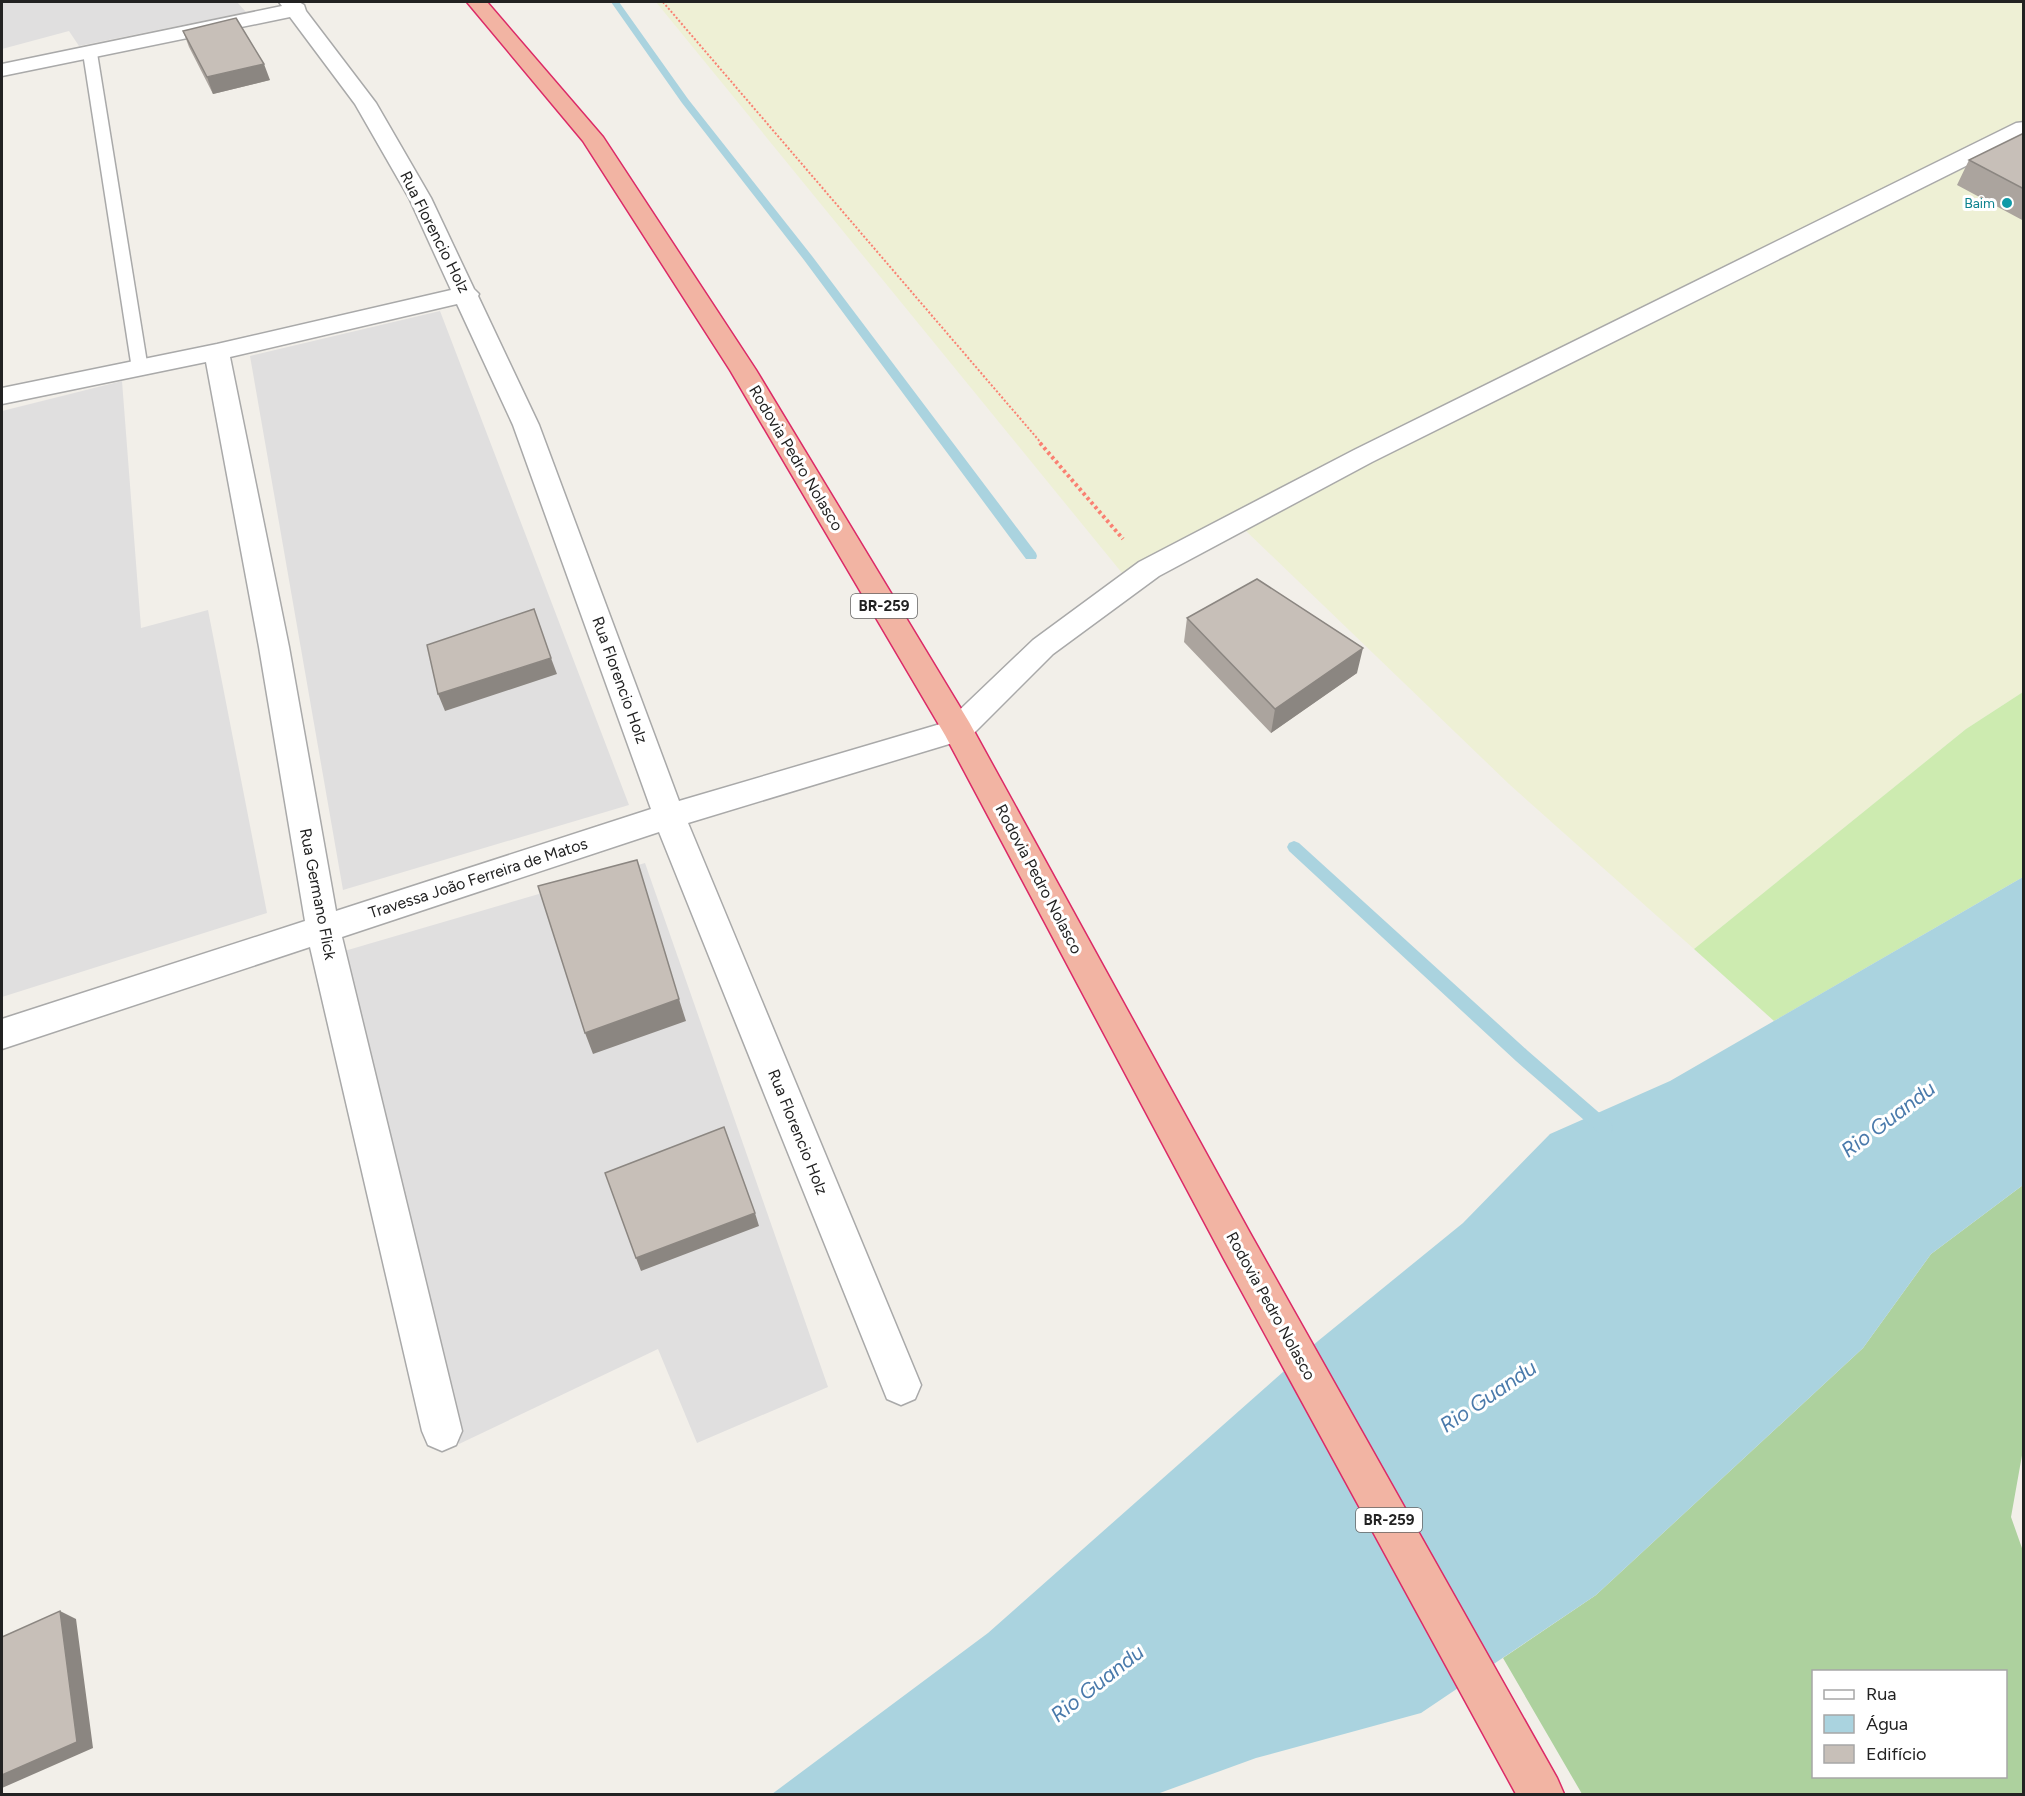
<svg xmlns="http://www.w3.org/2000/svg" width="2025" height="1796" font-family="Figtree,sans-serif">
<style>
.residential{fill:#e0dfdf}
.farmland{fill:#eef0d5}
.grass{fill:#cdebb0}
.forest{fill:#add19e;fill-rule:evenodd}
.water{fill:#aad3df}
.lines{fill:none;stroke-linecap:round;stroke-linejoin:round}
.stream{fill:#aad3df;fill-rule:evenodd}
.service-casing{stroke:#a9a9a9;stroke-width:3}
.minor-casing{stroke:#a9a9a9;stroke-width:3}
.trunk-casing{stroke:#dc2a67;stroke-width:3}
.path-far1{stroke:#fa8072;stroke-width:2;stroke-dasharray:2 2;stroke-linecap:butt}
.path{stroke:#fa8072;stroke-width:4;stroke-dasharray:3 3;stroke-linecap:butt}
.service{fill:#fff;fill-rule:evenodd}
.minor{fill:#fff;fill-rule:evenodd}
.trunk{fill:#f2b4a3;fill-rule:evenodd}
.wall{fill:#aba49e}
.shaded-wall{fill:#8b8681}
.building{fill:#c7bfb8;stroke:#8b8681;stroke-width:1.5}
.culture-dot{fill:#0f9aa8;stroke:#fff;stroke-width:2}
.labels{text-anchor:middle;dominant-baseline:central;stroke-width:6;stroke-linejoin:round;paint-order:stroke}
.far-culture-label{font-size:14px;fill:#0d838f;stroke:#fff;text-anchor:end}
.shield{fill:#fff;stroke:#646464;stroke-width:1.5}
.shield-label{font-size:15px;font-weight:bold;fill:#222}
.street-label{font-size:16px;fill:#222;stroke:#fff}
.near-water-label{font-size:21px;font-style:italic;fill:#4a7aab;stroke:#fff}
</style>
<rect width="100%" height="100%" fill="#f2efe9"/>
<path class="residential" d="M2 2H237L246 12 79 46 69 31 2 49Z
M440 311 629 805 343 890 250 356Z
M122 381 141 628 208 610 267 913 2 997V411Z
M645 863 828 1387 697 1443 658 1349 459 1444 341 952Z"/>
<path class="farmland" d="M656 2H2023V692L1966 729 1694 949 1509 784 1246 531 1235 532 1131 584Z"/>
<path class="grass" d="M2023 692V877L1774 1021 1694 949 1966 729Z"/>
<path class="forest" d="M2023 1185 2024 1444 2011 1517 2023 1551V1794H1582L1503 1658 1596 1595 1863 1348 1931 1254ZM1814 1672H2006V1776H1814Z"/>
<path class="water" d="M2023 877V1185L1931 1254 1863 1348 1596 1595 1421 1713 1256 1758 1157 1794H772L988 1633 1318 1341 1463 1223 1550 1134 1670 1081Z"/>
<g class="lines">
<path class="stream" d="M611 2H619L688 99 812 256 1036 553 1037 556 1036 559H1026L804 260 682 103Z
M1294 841 1299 843 1528 1051 1611 1123 1613 1128 1611 1133 1605 1135 1599 1133 1516 1061 1289 851 1287 847 1289 843Z"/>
<g class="service-casing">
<path id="service" d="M90 49 97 53 148 369 140 374 132 369 83 53Z"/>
</g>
<g class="minor-casing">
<path id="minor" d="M279 2H299L304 5 306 11 376 103 431 198 474 289 479 294 478 296 539 425 679 801 947 722 1033 640 1139 562 1354 450 2016 123 2024 122V137L1372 462 1159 576 1053 654 969 738 688 823 921 1385 915 1399 901 1405 887 1399 659 832 342 937 462 1431 456 1445 442 1451 428 1445 422 1431 310 947 2 1049V1019L305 921 259 647 206 362 2 404V388L217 344 451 290 409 198 355 104 290 17 2 76V64L282 6ZM457 304 513 425 651 809 336 911 289 647 230 357Z"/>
</g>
<g class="trunk-casing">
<path id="trunk" d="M467 2H487L603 137 756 370 969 722 1250 1233 1557 1778 1564 1794H1516L1224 1259 945 735 730 370 583 141Z"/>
</g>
<path class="path-far1" d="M663 2 1042 444"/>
<path class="path" d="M1040 443 1123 539"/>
<use href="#service" class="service"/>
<use href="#minor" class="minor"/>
<use href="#trunk" class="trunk"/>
</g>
<path class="wall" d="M183 31 270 80 213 94 189 47Z
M2024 133V221L1957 185 1969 160Z
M1187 618 1357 673 1271 733 1184 642Z"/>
<path class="shaded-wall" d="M264 64 270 80 213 94 207 77Z
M1363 648 1357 673 1271 733 1275 709Z
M551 658 557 674 445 711 438 694Z
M679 999 686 1021 593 1054 585 1033Z
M755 1213 759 1226 641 1271 636 1258Z
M60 1611 76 1619 93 1748 2 1788V1775Z"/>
<path class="building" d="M236 18 264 64 207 77 183 31Z
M2024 133V189L1969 160Z
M1257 579 1363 648 1275 709 1187 618Z
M534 609 551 658 438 694 427 645Z
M637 860 679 999 585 1033 538 886Z
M724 1127 755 1213 636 1258 605 1173Z
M60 1611 77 1742 2 1775V1637Z"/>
<circle class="culture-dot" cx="2007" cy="203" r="6"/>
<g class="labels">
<g class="far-culture-label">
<text x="1995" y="203">Baim</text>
</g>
<g class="shield">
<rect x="851" y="594" width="66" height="24" rx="4.5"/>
<rect x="1356" y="1508" width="66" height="24" rx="4.5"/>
</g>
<g class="shield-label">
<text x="884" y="606">BR-259</text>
<text x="1389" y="1520">BR-259</text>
</g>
<g class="street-label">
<text transform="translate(435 232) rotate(63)">Rua Florencio Holz</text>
<text transform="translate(796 458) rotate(59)">Rodovia Pedro Nolasco</text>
<text transform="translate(620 680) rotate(70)">Rua Florencio Holz</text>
<text transform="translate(478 878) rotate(-18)">Travessa João Ferreira de Matos</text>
<text transform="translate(1039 879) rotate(62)">Rodovia Pedro Nolasco</text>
<text transform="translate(318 894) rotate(79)">Rua Germano Flick</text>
<text transform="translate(798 1132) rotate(68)">Rua Florencio Holz</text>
<text transform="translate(1271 1306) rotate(61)">Rodovia Pedro Nolasco</text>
</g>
<g class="near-water-label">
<text transform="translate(1888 1119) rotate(-37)">Rio Guandu</text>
<text transform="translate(1488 1396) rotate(-34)">Rio Guandu</text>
<text transform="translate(1097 1683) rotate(-38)">Rio Guandu</text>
</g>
</g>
<rect width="2025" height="1796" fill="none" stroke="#222222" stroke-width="6"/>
<rect x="1812" y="1670" width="195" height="108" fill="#ffffff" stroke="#a7a7a7" stroke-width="1.5"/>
<rect x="1824" y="1690" width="30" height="9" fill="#ffffff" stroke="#a7a7a7" stroke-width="1.5"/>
<text x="1866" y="1700" font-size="18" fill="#222222">Rua</text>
<rect x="1824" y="1715" width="30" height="18" fill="#aad3df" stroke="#a7a7a7" stroke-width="1.5"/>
<text x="1866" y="1730" font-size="18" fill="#222222">Água</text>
<rect x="1824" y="1745" width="30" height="18" fill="#c7bfb8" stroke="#a7a7a7" stroke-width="1.5"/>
<text x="1866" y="1760" font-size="18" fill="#222222">Edifício</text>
</svg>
